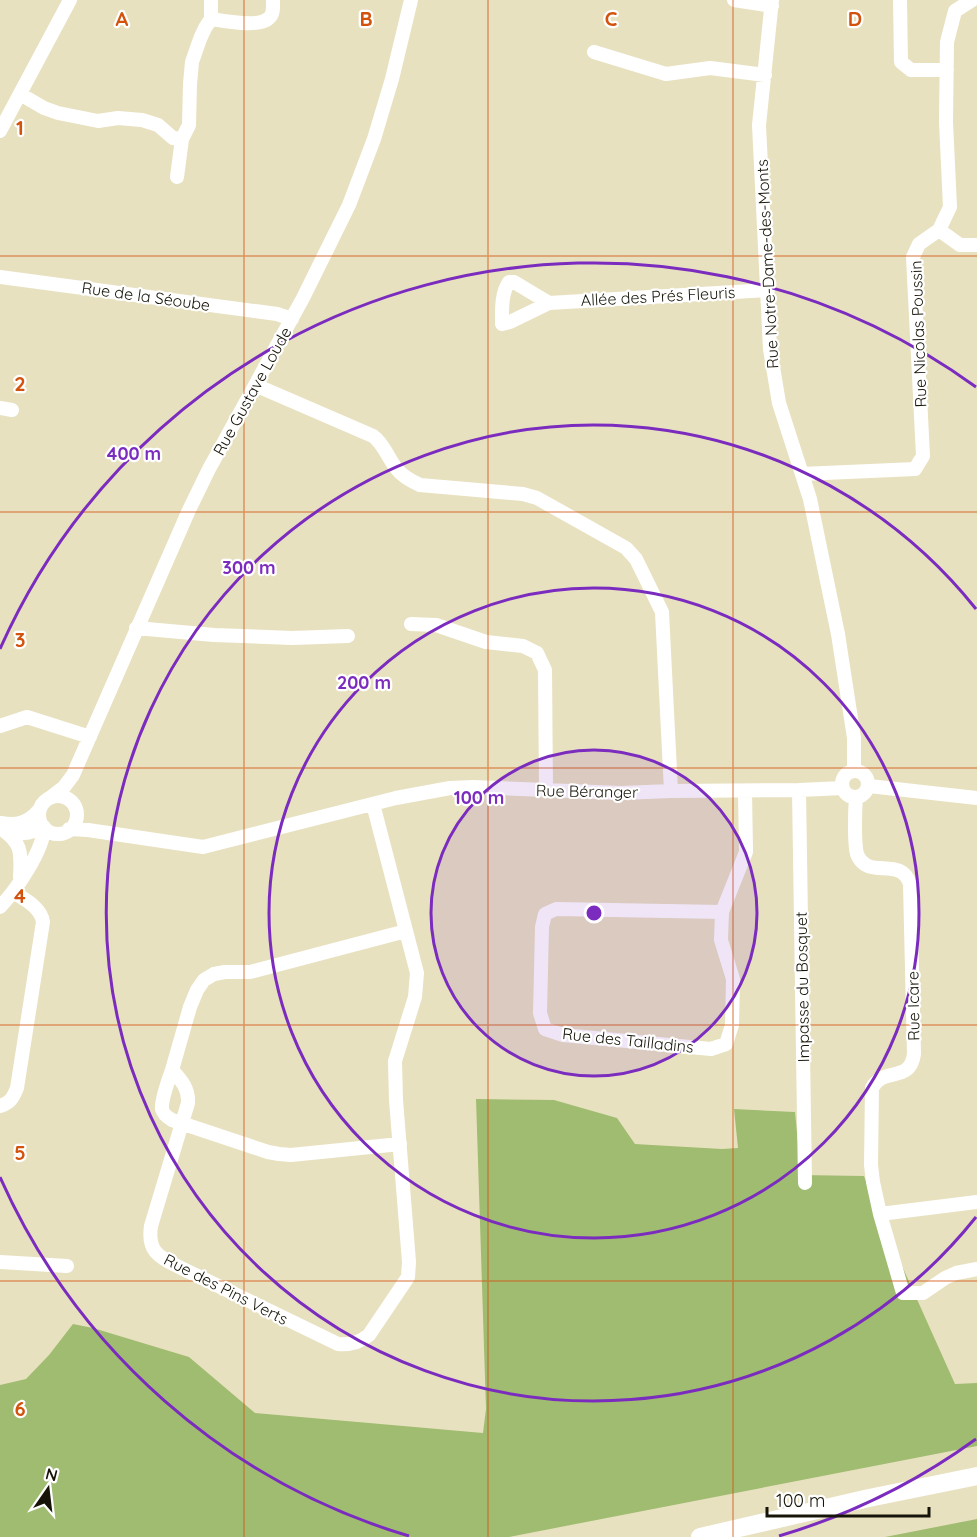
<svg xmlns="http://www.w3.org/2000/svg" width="977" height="1537" font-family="Quicksand,sans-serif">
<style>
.green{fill:#a0bc70}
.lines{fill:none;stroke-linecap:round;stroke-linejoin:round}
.minor{stroke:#fff;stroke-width:14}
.major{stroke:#fff;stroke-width:18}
.grid{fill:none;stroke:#d3520c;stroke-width:1.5;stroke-opacity:0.55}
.ring{fill:none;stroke:#7b2cbf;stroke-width:3}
.labels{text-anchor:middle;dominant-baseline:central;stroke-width:4.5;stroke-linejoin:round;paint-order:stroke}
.street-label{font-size:16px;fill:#161408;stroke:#fff}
.grid-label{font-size:20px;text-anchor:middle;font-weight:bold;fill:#d3520c;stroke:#fff;stroke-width:4.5;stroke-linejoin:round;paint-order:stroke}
.centre{fill:#7b2cbf;stroke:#fff;stroke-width:3}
.ring-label{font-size:18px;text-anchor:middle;font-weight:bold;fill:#7b2cbf;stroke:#fff;stroke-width:4.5;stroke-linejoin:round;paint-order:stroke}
</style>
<rect width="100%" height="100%" fill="#e8e1c0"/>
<path class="green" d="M476 1099 554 1100 617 1118 635 1144 722 1149 738 1148 734 1109 795 1112 801 1175 864 1176 872 1199 955 1384 977 1383V1446L509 1537H0V1385L26 1379 49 1355 73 1324 93 1328 189 1357 255 1413 483 1433 486 1409Z
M977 1519V1537H885Z"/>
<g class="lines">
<path class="minor" d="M734 0 772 6
M772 0 759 125 770 349 779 403 810 499 838 634 854 738V771
M900 0 901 62 911 70H947
M211 19C224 21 259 28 269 18 274 14 273 6 273 0
M594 52 666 74 710 68 765 75
M20 94 44 108 58 113 98 121 118 118 142 120 158 125 173 138 182 139
M0 131 70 0
M177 177 182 139 189 125 190 84 192 62 200 39 205 28 211 19V0
M939 230 960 245H977
M0 277 277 314 292 319
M549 303 510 322 502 324C502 311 501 293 509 282H514L549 303 768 290
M255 385 373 436C384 444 388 458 396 468 402 476 411 481 420 485L523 494 537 498 626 548 636 559 662 612 671 791
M0 408 12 410
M802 474 915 469 923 456 913 257 919 244 939 230 950 207 946 122 947 42 955 11 972 0
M411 624 436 625 486 642 523 646 537 653 545 670 546 790
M136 628 214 635 292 638 348 636
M0 726 27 717 90 737
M842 784a13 13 0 1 1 26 0a13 13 0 1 1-26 0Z
M869 786 977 798
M799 790 805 1183
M39 815a19 19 0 1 1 38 0a19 19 0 1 1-38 0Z
M51 797 64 787 73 775 189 510 209 469 303 298 349 205 374 139 392 79 411 0
M856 797C855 810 854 843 857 854 867 881 901 855 910 884L914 1054C910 1084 883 1066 872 1088L871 1165 873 1182 880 1214 903 1293H923L945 1278 956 1273 977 1269
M373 804 417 973 415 997 395 1061 396 1100 409 1262 408 1277 404 1283 369 1335C359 1343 350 1345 338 1344L181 1268C160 1257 147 1253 151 1226L188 1103C189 1089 182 1081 172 1070L190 1007 197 990 204 980 214 974 225 972H250L406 931
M1 823C17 826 28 823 39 810
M0 828C23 843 21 853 20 878
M5 829C19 835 29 835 43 826
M69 829 88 830 203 847 396 798 450 788 473 787 621 793 671 791 799 790 843 788
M0 907C16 890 44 850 44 827
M722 912 556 909 545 914 542 927 540 1013 545 1029 563 1035 711 1049 726 1044 732 1025 733 979 721 940 722 912 746 852 745 791
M172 1070C169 1079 161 1099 162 1109 163 1114 167 1117 172 1120L268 1152 279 1154 291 1155 400 1144
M0 1106C10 1103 13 1098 17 1088L43 922C41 907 24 899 13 892
M880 1214 977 1202
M0 1262 67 1266"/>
<path class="major" d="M700 1537 869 1498 977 1476"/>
</g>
<path class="grid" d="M244 0V1537M488 0V1537M733 0V1537M0 256H977M0 512H977M0 768H977M0 1025H977M0 1281H977"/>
<circle cx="594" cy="913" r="163" fill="#7b2cbf" fill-opacity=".12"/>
<g class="ring">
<circle cx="594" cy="913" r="163"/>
<circle cx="594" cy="913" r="325"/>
<path d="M976 1217A488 488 0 1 1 976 609"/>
<path d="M976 1439A650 650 0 0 1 779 1536M409 1536A650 650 0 0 1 0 1177M0 649A650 650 0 0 1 976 387"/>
</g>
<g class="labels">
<g class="street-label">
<text transform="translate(767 264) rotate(-93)">Rue Notre-Dame-des-Monts</text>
<text transform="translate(146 296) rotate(8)">Rue de la Séoube</text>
<text transform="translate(658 296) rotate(-3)">Allée des Prés Fleuris</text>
<text transform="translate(918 334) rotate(-92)">Rue Nicolas Poussin</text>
<text transform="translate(252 391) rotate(-61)">Rue Gustave Loude</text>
<text transform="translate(587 791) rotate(1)">Rue Béranger</text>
<text transform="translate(802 987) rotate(-91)">Impasse du Bosquet</text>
<text transform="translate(913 1006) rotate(-91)">Rue Icare</text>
<text transform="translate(628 1040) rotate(6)">Rue des Tailladins</text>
<text transform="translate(226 1289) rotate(27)">Rue des Pins Verts</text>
</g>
</g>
<g class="grid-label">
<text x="122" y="26">A</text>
<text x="366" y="26">B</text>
<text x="611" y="26">C</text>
<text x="855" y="26">D</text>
<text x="20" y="135">1</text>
<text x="20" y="391">2</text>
<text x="20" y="647">3</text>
<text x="20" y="903">4</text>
<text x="20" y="1160">5</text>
<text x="20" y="1416">6</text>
</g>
<circle cx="594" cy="913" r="9" class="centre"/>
<g class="ring-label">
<text x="134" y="460">400 m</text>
<text x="249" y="574">300 m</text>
<text x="364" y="689">200 m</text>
<text x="479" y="804">100 m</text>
</g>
<g transform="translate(48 1489) rotate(14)" stroke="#ffffff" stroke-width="4.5" paint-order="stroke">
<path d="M0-4.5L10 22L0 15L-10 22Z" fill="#161408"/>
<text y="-9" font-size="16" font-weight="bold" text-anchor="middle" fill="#161408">N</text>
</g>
<path d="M767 1507v9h162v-9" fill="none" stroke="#161408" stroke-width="3"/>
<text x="776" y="1507" font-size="18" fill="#161408" stroke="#ffffff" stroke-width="4.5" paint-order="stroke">100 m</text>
</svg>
